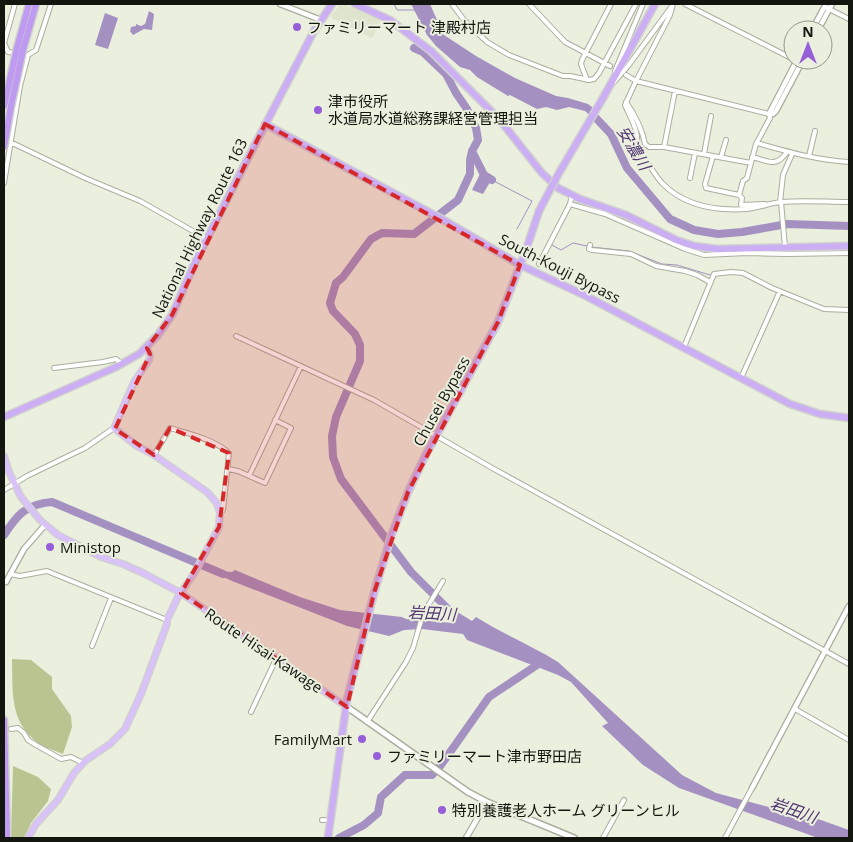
<svg xmlns="http://www.w3.org/2000/svg" width="853" height="842" font-family="'Open Sans','Noto Sans JP',sans-serif">
<style>
.built{fill:#dfe5cd}
.green{fill:#b9c491}
.water{fill:#a491c2}
.lines{fill:none;stroke-linecap:round;stroke-linejoin:round}
.stream{stroke:#a491c2;stroke-width:1}
.river{stroke:#a491c2;stroke-width:8}
.minor-casing{stroke:#aaae9e;stroke-width:6}
.tertiary-casing{stroke:#aaae9e;stroke-width:7}
.secondary-casing{stroke:#aaae9e;stroke-width:8}
.primary-casing{stroke:#d0d0cf;stroke-width:8}
.trunk-casing{stroke:#d0d0cf;stroke-width:9}
.motorway-casing{stroke:#d0d0cf;stroke-width:9}
.minor{stroke:#fff;stroke-width:4}
.tertiary{stroke:#fff;stroke-width:4.5}
.secondary{stroke:#fff;stroke-width:5}
.primary{stroke:#d8c2f7;stroke-width:5.5}
.trunk{stroke:#cbaef4;stroke-width:6}
.motorway{stroke:#be9af1;stroke-width:6}
.trunk-bridge-casing{stroke:#d0d0cf;stroke-width:9;stroke-linecap:butt}
.motorway-bridge-casing{stroke:#d0d0cf;stroke-width:9;stroke-linecap:butt}
.trunk-bridge{stroke:#cbaef4;stroke-width:6}
.motorway-bridge{stroke:#be9af1;stroke-width:6}
.marked{fill:#d62828;fill-opacity:0.2;stroke:#d62828;stroke-width:4;stroke-dasharray:10 6;stroke-linejoin:round}
.poi-dot{fill:#965ed7;stroke:#eaefde;stroke-width:2}
.labels{text-anchor:middle;dominant-baseline:central;stroke-width:4;stroke-linejoin:round;paint-order:stroke}
.poi-label{font-size:15px;fill:#13150f;stroke:#eaefde;text-anchor:start}
.street-label{font-size:15px;fill:#13150f;stroke:#eaefde}
.water-label{font-size:16px;font-style:italic;fill:#503472;stroke:#eaefde}
</style>
<rect width="100%" height="100%" fill="#eaefde"/>
<path class="built" d="M346 5 381 20 372 38 330 17 339 6Z"/>
<path class="green" d="M12 659 31 660 52 677V689L71 716 72 727 63 754C56 751 45 748 38 743 9 721 13 692 12 659Z
M13 766 38 777 51 789 48 801 31 823 24 838H11Z"/>
<path class="water" d="M411 4H430L437 20V25L441 33 476 56 515 78 556 96 568 98 588 104 592 107 603 127 585 111 569 107 557 110 546 107 537 109 510 95 508 96 477 77 470 70 460 67 436 46 427 35Z
M149 11 154 14 152 30 144 29 133 35 130 31 131 27 136 26V24L141 26 145 24Z
M105 13 118 18 108 49 95 45Z
M481 165 487 174 493 177 483 194 472 190 481 172 478 167Z
M208 570 232 572 235 570 300 597 340 610 402 617 406 619 452 623 454 619 444 604 472 621 476 617C503 634 532 646 558 662L682 775 716 793 769 807 773 803 849 830V838H818L679 788 643 765 602 726 608 723 571 682 558 675 472 642 467 640 463 634 422 629 404 630 389 636 347 626 232 581Z"/>
<g class="lines">
<path class="stream" d="M394 4 397 10H414
M492 180 532 201 517 229
M552 245 561 250 573 243 587 246
M591 247 629 251 662 264 677 265 710 275"/>
<path class="river" d="M414 48 423 52 446 74 456 93 467 109 476 128 478 140 472 151 484 175 492 180
M593 115 611 134 627 168 670 219 694 230 718 234 742 232 787 224 849 226
M4 535C17 515 26 504 52 502L223 574
M453 614 411 572 341 479 333 457 332 436 336 417 360 361V345L355 334 333 311 330 303 336 283 343 277 371 239 382 233 414 234 458 200 470 174V160L472 151
M339 838 364 825 378 813 381 797 405 775H432L441 765 489 697 537 665"/>
<g class="minor-casing">
<path id="minor" d="M15 4 4 43 8 52 16 53
M452 4 464 20 487 42 509 55 563 76H570L589 80 594 79 599 73 636 4
M529 4 565 42 610 66
M673 4 670 15 636 81 625 105C630 117 639 131 637 145 645 157 652 172 662 183 684 206 717 211 747 209 759 208 769 203 781 202 803 200 827 202 849 202
M685 4 793 59
M825 7 849 19
M28 55 36 50 51 4
M615 71 643 4
M626 75 636 81 769 114 770 118 756 144 747 178 743 181 739 195 742 198 741 205 765 204
M587 80 581 64 582 60 611 4
M614 82 628 66 672 6
M626 102C635 115 642 128 645 144L649 147H664L751 163
M4 139 85 178 140 201 207 239
M757 143C789 152 816 160 849 162
M664 147 675 91
M704 154 711 116
M713 156 705 184 706 188 739 195
M809 156 815 131
M721 157 726 140
M752 157C769 161 776 168 787 152
M690 178 695 153
M4 183 20 86 28 55
M780 202 783 175 792 154
M781 202 785 247
M570 204 605 214 685 249 704 255 747 253 787 254 849 253
M590 245 589 249 592 250 631 254 656 266 685 271 697 275 710 282
M539 264 570 204 572 195
M236 336 374 400 494 469 849 664
M684 347 714 274 731 272 743 273 772 288 824 309 849 310
M54 368 103 362 116 359 122 364
M741 378 780 291
M154 455 170 428C190 434 213 439 229 453L223 510 220 512
M228 469 238 471 265 483 291 428 275 420
M249 476 301 366
M4 490 27 476 85 448 114 428
M10 574 20 576 47 571 167 620
M92 646 111 598
M795 709 849 740
M251 712 276 659
M367 722 406 662 413 648 423 614 443 581
M11 729 18 728 24 733 28 740 36 745 61 759 71 757 83 763
M322 820H325
M603 838 624 800
M725 838 752 788"/>
</g>
<g class="tertiary-casing">
<path id="tertiary" d="M280 4 321 20
M812 30 826 4
M818 30 832 4
M769 114H773L776 111 803 60
M769 114 797 60
M6 582 24 549 45 525
M752 788 849 606
M466 838 487 802"/>
</g>
<g class="secondary-casing">
<path id="secondary" d="M347 707 468 792 487 802 574 838"/>
</g>
<g class="primary-casing">
<path id="primary" d="M4 456 9 472 21 497 40 520 58 535 101 557 123 564 143 573 181 593 347 707
M28 838 36 824 58 800 74 773 85 761 110 744 125 729 141 694 167 624V620L178 597 195 572 219 527 220 512 216 502 207 492 154 455 137 446 114 428 134 382 149 360 150 356 147 348"/>
</g>
<g class="trunk-casing">
<path id="trunk" d="M355 4 390 20 431 51 499 119 542 173 558 188 580 199 626 215 676 240 694 246 717 249 849 246
M603 98 655 4
M265 124 449 223 520 265 586 296 790 404 820 414 849 418
M4 417 116 367 139 354 158 335 172 315 195 262 248 158 314 31 332 4
M328 838 347 699 374 593 391 536 408 492 424 458 498 322 526 250 539 211"/>
</g>
<g class="motorway-casing">
<path id="motorway" d="M17 48 29 4
M23 50 36 4
M4 720 7 838"/>
</g>
<use href="#minor" class="minor"/>
<use href="#tertiary" class="tertiary"/>
<use href="#secondary" class="secondary"/>
<use href="#primary" class="primary"/>
<use href="#trunk" class="trunk"/>
<use href="#motorway" class="motorway"/>
<g class="trunk-bridge-casing">
<path id="trunk-bridge" d="M539 211 559 173 603 98"/>
</g>
<g class="motorway-bridge-casing">
<path id="motorway-bridge" d="M4 106 17 48
M4 147 11 106 23 50"/>
</g>
<use href="#trunk-bridge" class="trunk-bridge"/>
<use href="#motorway-bridge" class="motorway-bridge"/>
</g>
<path class="marked" d="M265 124 520 265 498 322 408 492 374 593 347 707 181 593 219 527 229 453 170 428 154 455 115 429 150 354 147 348 172 315Z"/>
<g class="poi-dot">
<circle cx="297" cy="27" r="5"/>
<circle cx="318" cy="110" r="5"/>
<circle cx="50" cy="547" r="5"/>
<circle cx="362" cy="739" r="5"/>
<circle cx="377" cy="756" r="5"/>
<circle cx="442" cy="810" r="5"/>
</g>
<g class="labels">
<g class="poi-label">
<text x="307" y="27">ファミリーマート 津殿村店</text>
<text x="328" y="101">津市役所<tspan x="328" dy="17">水道局水道総務課経営管理担当</tspan></text>
<text x="60" y="547">Ministop</text>
<text x="352" y="739" text-anchor="end">FamilyMart</text>
<text x="387" y="756">ファミリーマート津市野田店</text>
<text x="452" y="810">特別養護老人ホーム グリーンヒル</text>
</g>
<g class="street-label">
<text transform="translate(199 228) rotate(-64)">National Highway Route 163</text>
<text transform="translate(560 268) rotate(27)">South-Kouji Bypass</text>
<text transform="translate(441 401) rotate(-61)">Chusei Bypass</text>
<text transform="translate(264 650) rotate(34)">Route Hisai-Kawage</text>
</g>
<g class="water-label">
<text transform="translate(634 148) rotate(59)">安濃川</text>
<text transform="translate(432 613) rotate(3)">岩田川</text>
<text transform="translate(794 810) rotate(19)">岩田川</text>
</g>
</g>
<rect width="853" height="842" fill="none" stroke="#13150f" stroke-width="10"/>
<g transform="translate(808 45)"><circle r="24" fill="#eaefde" stroke="#94988b"/>
<path d="M0-4L9 19L0 12L-9 19Z" fill="#965ed7"/>
<text y="-8" font-size="14" font-weight="bold" text-anchor="middle" fill="#13150f">N</text>
</g>
</svg>
